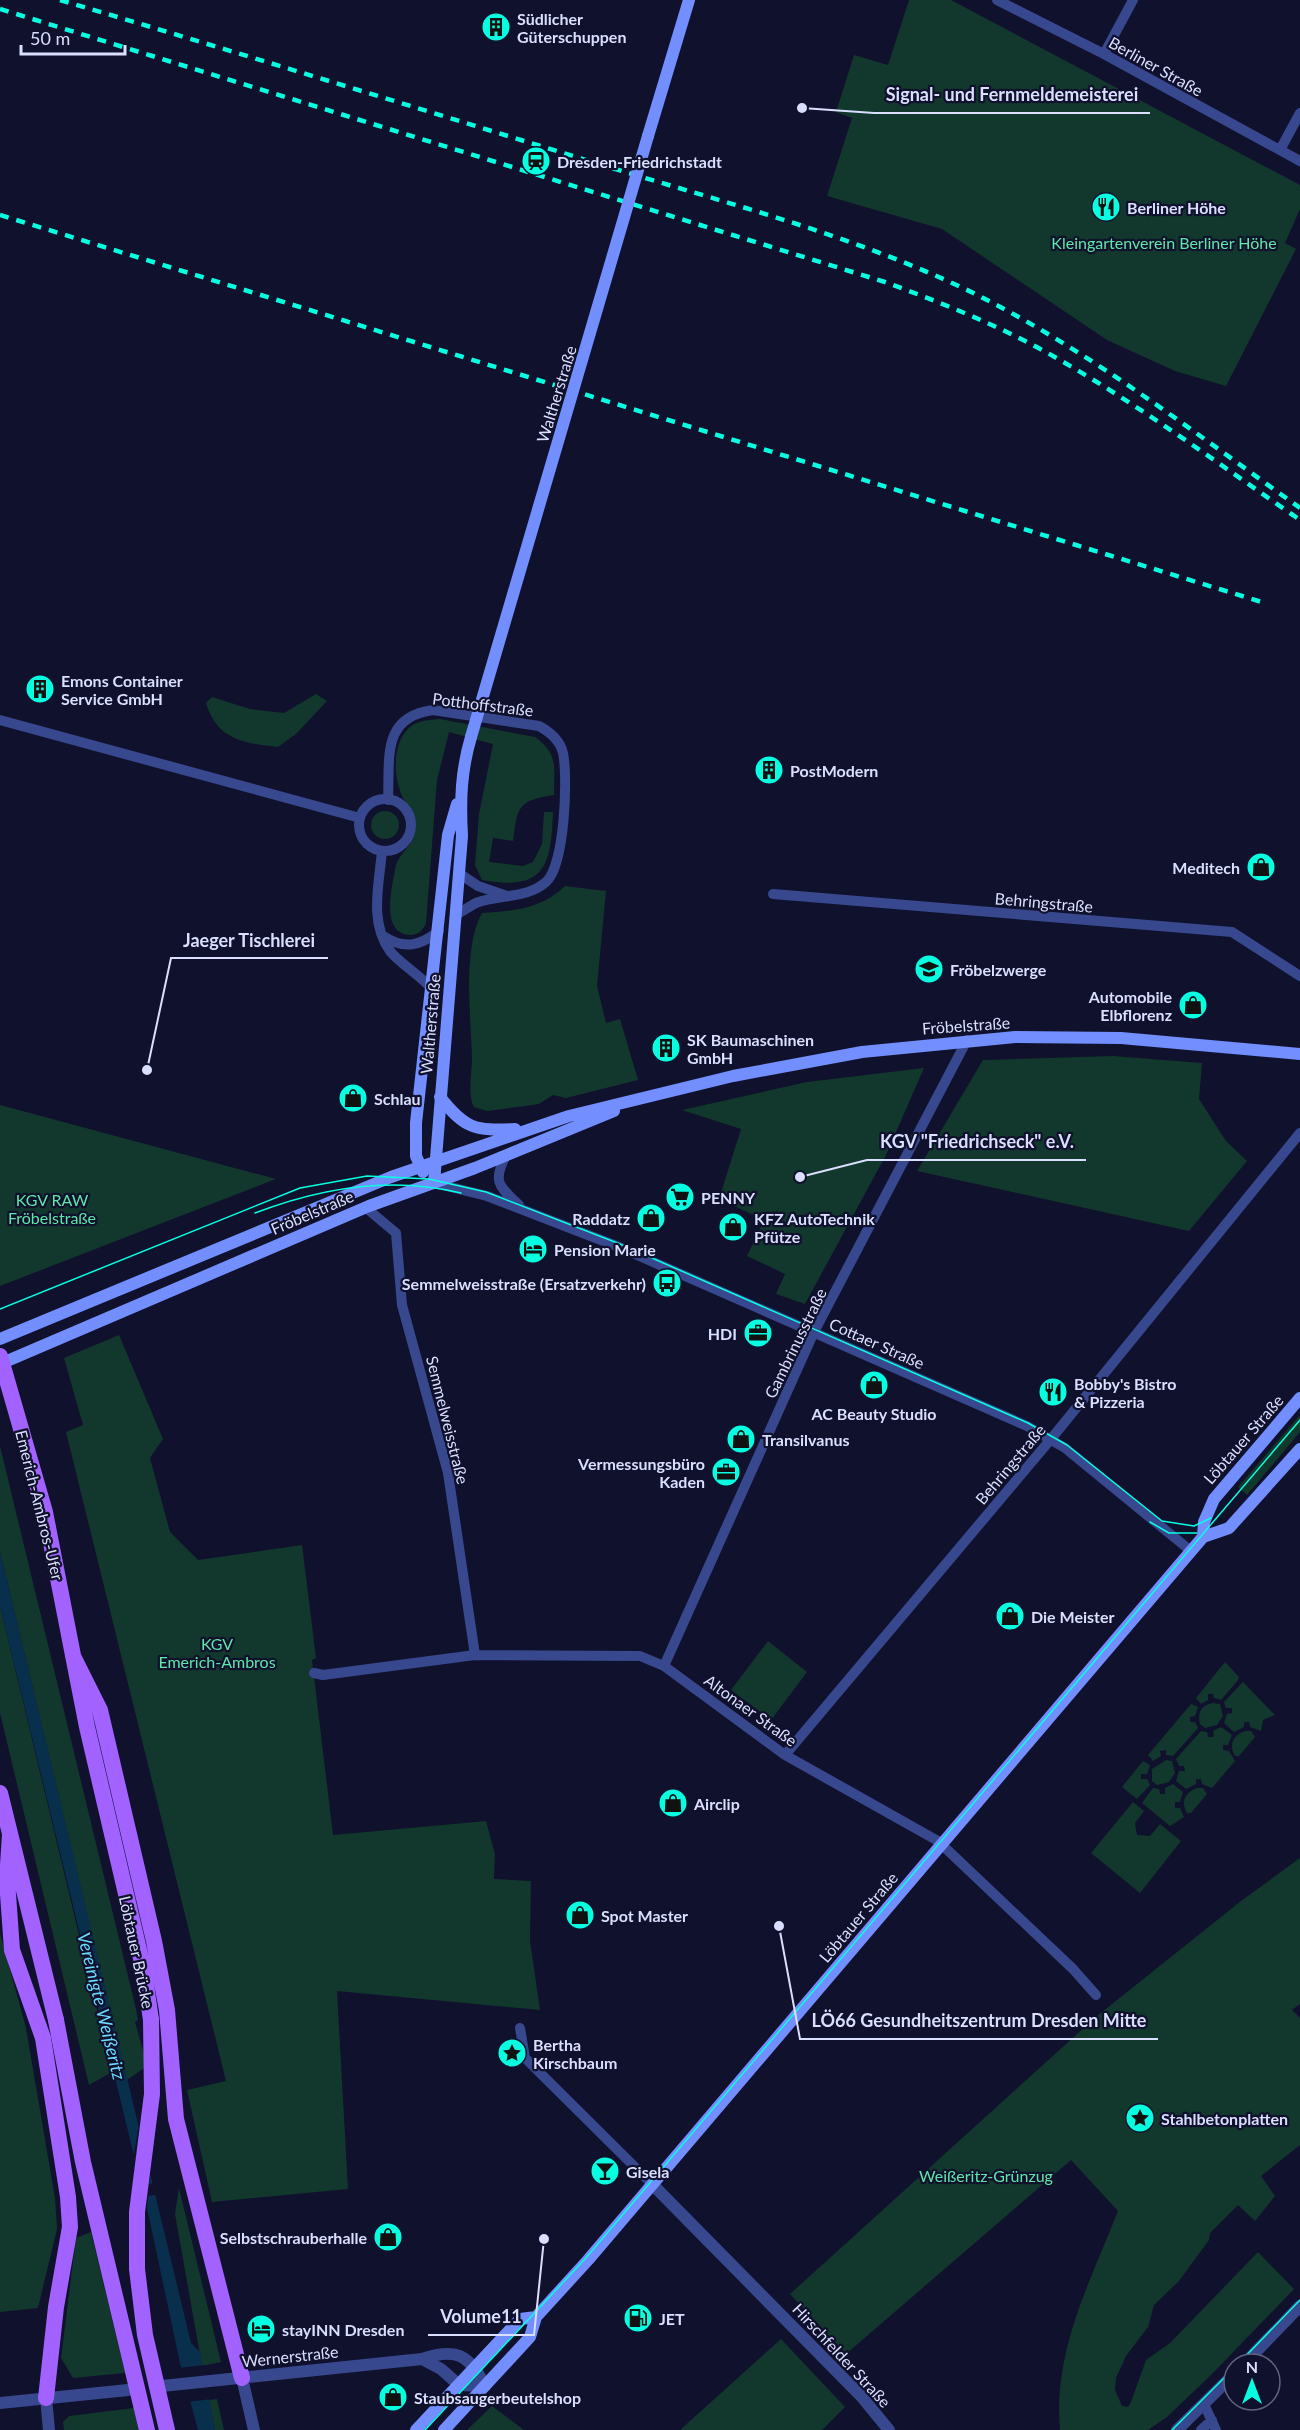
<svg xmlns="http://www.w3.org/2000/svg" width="1300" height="2430" font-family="Lato,sans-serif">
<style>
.green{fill:#12372d}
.water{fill:#08304d}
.pier{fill:#10112c}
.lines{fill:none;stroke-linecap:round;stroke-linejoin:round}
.minor{stroke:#38488e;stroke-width:10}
.tertiary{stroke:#38488e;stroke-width:12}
.secondary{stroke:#728eff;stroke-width:12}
.primary{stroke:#a262ff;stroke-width:16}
.tram{stroke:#07ffe1;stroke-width:1.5}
.rail{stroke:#07ffe1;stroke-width:4.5;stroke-dasharray:9 8;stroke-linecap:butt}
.secondary-bridge{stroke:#728eff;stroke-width:12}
.primary-bridge{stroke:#a262ff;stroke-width:16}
.labels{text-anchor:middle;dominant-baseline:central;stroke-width:4.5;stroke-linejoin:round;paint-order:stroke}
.poi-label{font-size:16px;font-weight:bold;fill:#dbdfff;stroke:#10112c;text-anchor:start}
.street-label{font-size:16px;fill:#dbdfff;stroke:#10112c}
.park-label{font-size:16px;fill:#5fe7a7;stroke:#10112c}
.water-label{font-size:18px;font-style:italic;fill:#69dbff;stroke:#10112c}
.leader{fill:none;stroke:#dbdfff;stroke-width:2}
.callout-dot{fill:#dbdfff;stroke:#10112c;stroke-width:2}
.callout-label{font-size:18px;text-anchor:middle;font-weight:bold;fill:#dbdfff;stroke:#10112c;stroke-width:4.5;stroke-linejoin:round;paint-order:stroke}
</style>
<rect width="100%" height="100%" fill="#10112c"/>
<path class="green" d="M909 0H951L1300 185V209L1285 243 1296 249 1226 386 1175 371 1107 340 942 229 827 196 852 118 836 112 854 55 888 65Z
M316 694 327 701 296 734 278 747C244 743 217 740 206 703L212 697 250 709 284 713Z
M440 719 535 737C559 754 554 768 554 795 517 801 518 806 513 841L493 838 489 862 523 866 533 862 542 844 544 812H553C551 868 544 891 482 880L475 865 479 814 493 744 449 732 437 780 426 923C423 930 419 935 410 935 380 933 392 888 395 869 398 853 415 845 415 829 416 815 410 811 404 800 393 780 391 743 410 727 418 720 430 720 440 719Z
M371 825a14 14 0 1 1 28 0a14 14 0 1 1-28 0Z
M565 886 606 891 597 986 606 1023 620 1019 638 1080 566 1098 553 1095 539 1104 487 1111 474 1107C467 1094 472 1074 472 1058 471 1017 462 949 482 913 514 911 541 909 565 886Z
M1113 1056 1202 1063 1199 1099 1226 1141 1247 1161 1189 1231 917 1171 983 1060Z
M924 1068 886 1155 805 1304 776 1294 785 1274 747 1256 764 1220 719 1199 741 1129 682 1110 807 1082Z
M0 1105 276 1179 0 1286Z
M119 1335 163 1439 150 1458 170 1532 198 1560 302 1545 316 1658 312 1660 333 1835 486 1821 495 1854 494 1879 531 1881 530 1941 540 2010 337 1991 348 2189 212 2202 187 2090 226 2081 66 1432 83 1425 64 1358Z
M1300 1415V1432L1247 1495 1238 1487Z
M0 1446 136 2009 138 2020 135 2022 144 2054V2068L127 2080 0 1552Z
M0 1606 112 2072 89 2085 0 1713Z
M768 1641 807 1672 771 1720 731 1690Z
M1225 1662 1239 1677 1238 1680 1221 1700 1214 1698 1213 1694H1208V1700L1201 1704 1196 1698Z
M1243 1682 1275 1715 1263 1720 1261 1731 1250 1727 1249 1722H1244V1727L1234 1732 1224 1723 1227 1714 1232 1713V1708H1226L1224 1702Z
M1213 1703 1220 1704 1223 1716 1217 1725 1205 1728 1200 1724C1197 1712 1202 1705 1213 1703Z
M1191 1704 1198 1707 1195 1716 1190 1717V1722H1195L1198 1728 1173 1756 1166 1755V1750L1160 1751 1161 1756 1153 1761 1148 1755Z
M1221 1727 1232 1735 1228 1745H1223V1750L1229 1751 1235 1761 1212 1788 1202 1784 1201 1779H1196V1784L1186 1789 1176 1781 1179 1771H1185L1184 1766H1179L1176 1759 1201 1731 1207 1732 1208 1737H1214L1213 1731Z
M1245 1731H1251L1255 1737 1239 1756H1235C1228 1744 1234 1735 1245 1731Z
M1166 1760 1172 1761 1175 1773 1169 1782 1157 1785 1152 1781V1769Z
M1143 1761 1150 1765 1147 1774H1141V1779H1147L1150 1785 1137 1799 1122 1787Z
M1173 1784 1183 1792 1180 1802H1175V1808H1180L1184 1817 1170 1826 1142 1803 1153 1788 1159 1789 1160 1794H1165V1788Z
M1197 1788H1203L1207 1794 1191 1813H1187C1180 1801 1186 1792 1197 1788Z
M1133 1802 1144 1811 1135 1823 1137 1835 1150 1836 1160 1824 1181 1841 1140 1893 1091 1853Z
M1300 1858V2004L1292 2010 1300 2018V2145L1261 2176 1275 2196 1255 2221 1238 2205 1210 2233 1209 2240 1179 2281 1154 2305 1148 2327 1126 2356 1116 2378 1115 2390 1122 2406 1128 2407 1131 2402 1146 2360 1170 2343 1258 2252 1294 2289 1213 2373 1167 2417 1148 2430H1060C1053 2351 1090 2282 1118 2211L1071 2160 846 2354 790 2294 1097 2016 1241 1901Z
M0 1933 26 2028 55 2198 57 2229 38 2308 0 2312Z
M179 2188 221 2362 202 2366 175 2214Z
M91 2232 125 2373 73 2378 61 2358 76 2238Z
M781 2339 845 2407 822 2430H680Z
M217 2399 224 2430H215L209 2400Z
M492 2406 524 2430H467Z
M134 2408 139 2430H64L63 2422 69 2416Z"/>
<path class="water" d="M0 1552 191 2343 200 2352 215 2430H198L180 2363 149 2217 0 1606Z"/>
<path class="pier" d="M140 2118 152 2165 149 2184 156 2183 159 2194 148 2196 146 2216 132 2165Z
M205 2365 212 2399 187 2402 178 2368Z"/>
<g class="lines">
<path class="minor" d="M997 0 1104 54 1300 161
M1104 54 1133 0
M1280 150 1300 113
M0 720 360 818
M359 825a26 26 0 1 1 52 0a26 26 0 1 1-52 0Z
M388 800C390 758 381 717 433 710L539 726C550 732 560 740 563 753 568 776 565 866 546 882 527 899 499 894 476 903 470 906 463 911 456 915
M382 851C379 885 369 922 390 951 398 962 420 975 432 989
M460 874 478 886 507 896
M773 894 1232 932 1300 976
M383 936C404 950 420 946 439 931
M506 1155C492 1182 499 1186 519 1205
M434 1183 487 1196 619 1247 1027 1426 1065 1448 1191 1551
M365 1207 396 1233 402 1305 448 1473 475 1655
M664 1666 814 1332 967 1040
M314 1673 323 1675 475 1655 640 1656 664 1666 785 1755 938 1841 1073 1969 1096 1995
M785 1755 1051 1439 1300 1133
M520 2028 525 2058 652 2184
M1204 2404 1216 2430
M1201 2430 1212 2420"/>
<path class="tertiary" d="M652 2184 861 2396 889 2430
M1244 2364 1300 2306
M242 2378 254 2430
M162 2386 422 2359C457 2347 469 2355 485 2386L459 2385 441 2369 422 2359
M46 2398 49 2430
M0 2403 128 2390
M1177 2430 1234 2374"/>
<path class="secondary" d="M648 136 689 0
M440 1097C465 1129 475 1131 515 1129
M423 1172 416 1156V1123L448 835 457 804
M434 1183 462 836C460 800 461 771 471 737
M0 1339 391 1177 569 1116 733 1076 862 1052 1015 1037 1121 1038 1300 1054
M0 1364 369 1206 475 1168 614 1111
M1203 1537 1229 1528 1300 1449
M416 2430 520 2319 536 2317
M444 2430 530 2337 536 2317 588 2260 1203 1537 1204 1522 1214 1499 1300 1398"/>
<path class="primary" d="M0 1356 45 1512 87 1727 144 1971 151 2020
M73 1656 100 1710 154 1941 167 2010 176 2119 242 2378
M0 1793 56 2020
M10 1834 7 1880 12 1950 43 2038 68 2197 70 2227 56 2307 46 2398"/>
<path class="tram" d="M255 1213C320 1188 392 1176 461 1193
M0 1309 300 1188 367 1176 429 1179 486 1192 620 1244 1028 1423 1067 1445 1162 1521 1194 1526 1211 1518
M1150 1522 1169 1533H1197
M1238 2364 1300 2300
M425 2430 585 2259 1300 1420
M1172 2430 1234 2368"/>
<path class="rail" d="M60 0C240 53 420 109 599 164 722 202 849 234 965 289 1085 347 1192 431 1300 508
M0 9 885 282C939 302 993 323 1044 351 1134 401 1216 462 1300 520
M0 215 1265 603"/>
<path class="secondary-bridge" d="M471 737 648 136"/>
<path class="primary-bridge" d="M56 2020 83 2162 147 2430
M151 2020 152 2094 137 2212V2269L145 2335 167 2430"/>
</g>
<defs>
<g id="building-disc" transform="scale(1.5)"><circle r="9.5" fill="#07ffe1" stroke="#10112c"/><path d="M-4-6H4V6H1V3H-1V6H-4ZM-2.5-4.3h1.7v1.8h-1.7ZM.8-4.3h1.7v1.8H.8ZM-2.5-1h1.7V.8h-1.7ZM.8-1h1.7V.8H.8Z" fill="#111"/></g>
<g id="station-disc" transform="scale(1.5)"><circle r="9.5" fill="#07ffe1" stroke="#10112c"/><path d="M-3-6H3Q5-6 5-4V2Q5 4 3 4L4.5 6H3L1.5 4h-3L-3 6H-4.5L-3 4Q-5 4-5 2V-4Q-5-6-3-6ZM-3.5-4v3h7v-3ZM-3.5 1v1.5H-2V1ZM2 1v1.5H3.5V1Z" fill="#111"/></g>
<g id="restaurant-disc" transform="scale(1.5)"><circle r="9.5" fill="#07ffe1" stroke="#10112c"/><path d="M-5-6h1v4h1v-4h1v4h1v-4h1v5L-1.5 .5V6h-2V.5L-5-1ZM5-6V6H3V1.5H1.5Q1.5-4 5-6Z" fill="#111"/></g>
<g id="shop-disc" transform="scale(1.5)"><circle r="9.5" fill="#07ffe1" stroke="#10112c"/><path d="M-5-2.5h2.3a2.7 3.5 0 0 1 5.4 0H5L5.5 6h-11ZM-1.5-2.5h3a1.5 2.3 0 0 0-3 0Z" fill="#111"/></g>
<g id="school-disc" transform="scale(1.5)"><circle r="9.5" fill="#07ffe1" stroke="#10112c"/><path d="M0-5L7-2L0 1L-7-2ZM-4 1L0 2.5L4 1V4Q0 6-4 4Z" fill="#111"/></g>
<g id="supermarket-disc" transform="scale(1.5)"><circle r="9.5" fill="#07ffe1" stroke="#10112c"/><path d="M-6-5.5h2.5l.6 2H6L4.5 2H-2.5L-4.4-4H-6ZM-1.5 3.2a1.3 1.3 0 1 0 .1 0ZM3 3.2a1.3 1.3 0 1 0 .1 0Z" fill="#111"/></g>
<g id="hotel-disc" transform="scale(1.5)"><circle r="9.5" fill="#07ffe1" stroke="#10112c"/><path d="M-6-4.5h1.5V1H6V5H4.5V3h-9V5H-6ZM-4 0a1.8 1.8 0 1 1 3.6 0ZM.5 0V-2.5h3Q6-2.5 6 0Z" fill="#111"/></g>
<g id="bus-disc" transform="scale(1.5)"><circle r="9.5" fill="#07ffe1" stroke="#10112c"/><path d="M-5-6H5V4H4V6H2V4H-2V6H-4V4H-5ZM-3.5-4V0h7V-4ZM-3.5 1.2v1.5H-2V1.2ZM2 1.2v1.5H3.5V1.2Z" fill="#111"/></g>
<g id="office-disc" transform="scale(1.5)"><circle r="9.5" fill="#07ffe1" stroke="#10112c"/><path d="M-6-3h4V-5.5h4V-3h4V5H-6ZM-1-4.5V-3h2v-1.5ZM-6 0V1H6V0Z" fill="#111"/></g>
<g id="sight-disc" transform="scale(1.5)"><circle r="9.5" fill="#07ffe1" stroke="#10112c"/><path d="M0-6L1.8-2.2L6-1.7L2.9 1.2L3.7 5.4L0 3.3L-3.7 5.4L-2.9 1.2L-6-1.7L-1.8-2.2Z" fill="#111"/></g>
<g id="bar-disc" transform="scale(1.5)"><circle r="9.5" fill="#07ffe1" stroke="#10112c"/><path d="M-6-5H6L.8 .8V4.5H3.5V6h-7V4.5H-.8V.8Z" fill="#111"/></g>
<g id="fuel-disc" transform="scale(1.5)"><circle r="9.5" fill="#07ffe1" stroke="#10112c"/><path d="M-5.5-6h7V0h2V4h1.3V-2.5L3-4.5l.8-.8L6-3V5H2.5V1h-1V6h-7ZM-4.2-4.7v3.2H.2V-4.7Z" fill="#111"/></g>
</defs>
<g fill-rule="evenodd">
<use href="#building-disc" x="496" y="27"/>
<use href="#station-disc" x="536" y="161"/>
<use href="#restaurant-disc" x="1106" y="207"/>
<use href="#building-disc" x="40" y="689"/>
<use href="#building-disc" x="769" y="770"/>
<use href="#shop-disc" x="1261" y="867"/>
<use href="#school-disc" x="929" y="969"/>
<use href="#shop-disc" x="1193" y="1005"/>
<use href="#building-disc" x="666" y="1048"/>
<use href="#shop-disc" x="353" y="1098"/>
<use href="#supermarket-disc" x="680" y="1197"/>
<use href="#shop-disc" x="651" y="1218"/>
<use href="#shop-disc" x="733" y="1227"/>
<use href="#hotel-disc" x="533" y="1249"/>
<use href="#bus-disc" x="667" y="1283"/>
<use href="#office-disc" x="758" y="1333"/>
<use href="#shop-disc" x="874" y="1385"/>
<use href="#restaurant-disc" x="1053" y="1392"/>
<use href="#shop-disc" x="741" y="1439"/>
<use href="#office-disc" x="726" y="1472"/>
<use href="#shop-disc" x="1010" y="1616"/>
<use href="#shop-disc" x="673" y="1803"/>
<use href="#shop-disc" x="580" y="1915"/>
<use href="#sight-disc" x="512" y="2053"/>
<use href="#sight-disc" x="1140" y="2118"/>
<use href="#bar-disc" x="605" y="2171"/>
<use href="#shop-disc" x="388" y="2237"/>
<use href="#fuel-disc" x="638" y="2318"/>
<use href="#hotel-disc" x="261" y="2329"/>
<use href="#shop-disc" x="393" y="2397"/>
</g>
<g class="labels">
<g class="poi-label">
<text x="517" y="18">Südlicher<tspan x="517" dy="18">Güterschuppen</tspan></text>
<text x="557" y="161">Dresden-Friedrichstadt</text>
<text x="1127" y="207">Berliner Höhe</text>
<text x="61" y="680">Emons Container<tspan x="61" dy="18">Service GmbH</tspan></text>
<text x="790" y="770">PostModern</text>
<text x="1240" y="867" text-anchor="end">Meditech</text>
<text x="950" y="969">Fröbelzwerge</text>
<text x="1172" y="996" text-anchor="end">Automobile<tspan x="1172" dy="18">Elbflorenz</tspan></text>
<text x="687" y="1039">SK Baumaschinen<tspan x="687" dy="18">GmbH</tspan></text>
<text x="374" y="1098">Schlau</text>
<text x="701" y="1197">PENNY</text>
<text x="630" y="1218" text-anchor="end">Raddatz</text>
<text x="754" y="1218">KFZ AutoTechnik<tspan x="754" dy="18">Pfütze</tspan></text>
<text x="554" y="1249">Pension Marie</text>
<text x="646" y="1283" text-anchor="end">Semmelweisstraße (Ersatzverkehr)</text>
<text x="737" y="1333" text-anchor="end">HDI</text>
<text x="1074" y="1383">Bobby's Bistro<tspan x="1074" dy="18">&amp; Pizzeria</tspan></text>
<text x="874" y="1413" text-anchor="middle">AC Beauty Studio</text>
<text x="762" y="1439">Transilvanus</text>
<text x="705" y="1463" text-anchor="end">Vermessungsbüro<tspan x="705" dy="18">Kaden</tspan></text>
<text x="1031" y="1616">Die Meister</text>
<text x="694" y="1803">Airclip</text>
<text x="601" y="1915">Spot Master</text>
<text x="533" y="2044">Bertha<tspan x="533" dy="18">Kirschbaum</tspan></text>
<text x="1161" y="2118">Stahlbetonplatten</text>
<text x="626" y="2171">Gisela</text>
<text x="367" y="2237" text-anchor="end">Selbstschrauberhalle</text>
<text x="659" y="2318">JET</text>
<text x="282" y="2329">stayINN Dresden</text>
<text x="414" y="2397">Staubsaugerbeutelshop</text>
</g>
<g class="street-label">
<text transform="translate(1156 66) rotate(29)">Berliner Straße</text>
<text transform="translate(556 394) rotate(-73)">Waltherstraße</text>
<text transform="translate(483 704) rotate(7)">Potthoffstraße</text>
<text transform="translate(1044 902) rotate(5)">Behringstraße</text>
<text transform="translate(430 1024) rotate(-85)">Waltherstraße</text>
<text transform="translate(966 1025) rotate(-4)">Fröbelstraße</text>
<text transform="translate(312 1212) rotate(-23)">Fröbelstraße</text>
<text transform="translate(795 1343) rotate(-64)">Gambrinusstraße</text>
<text transform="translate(877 1343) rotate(24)">Cottaer Straße</text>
<text transform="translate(448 1420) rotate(76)">Semmelweisstraße</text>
<text transform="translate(1243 1439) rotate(-49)">Löbtauer Straße</text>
<text transform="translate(1010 1464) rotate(-50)">Behringstraße</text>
<text transform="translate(40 1505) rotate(76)">Emerich-Ambros-Ufer</text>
<text transform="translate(751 1710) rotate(36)">Altonaer Straße</text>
<text transform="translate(858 1917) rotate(-50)">Löbtauer Straße</text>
<text transform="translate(137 1952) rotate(78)">Löbtauer Brücke</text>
<text transform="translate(842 2355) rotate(47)">Hirschfelder Straße</text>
<text transform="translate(290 2356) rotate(-6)">Wernerstraße</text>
</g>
<g class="park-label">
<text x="1164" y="242">Kleingartenverein Berliner Höhe</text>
<text x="52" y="1199">KGV RAW<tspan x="52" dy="18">Fröbelstraße</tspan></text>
<text x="217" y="1643">KGV<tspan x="217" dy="18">Emerich-Ambros</tspan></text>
<text x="986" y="2175">Weißeritz-Grünzug</text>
</g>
<g class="water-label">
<text transform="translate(102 2006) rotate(76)">Vereinigte Weißeritz</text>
</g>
</g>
<path class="leader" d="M802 108L874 113H1150M147 1070L171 958H328M800 1177L867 1160H1086M779 1926L800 2039H1158M544 2239L534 2335H428"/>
<g class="callout-dot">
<circle cx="802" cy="108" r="6"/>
<circle cx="147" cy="1070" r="6"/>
<circle cx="800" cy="1177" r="6"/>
<circle cx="779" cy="1926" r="6"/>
<circle cx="544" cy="2239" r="6"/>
</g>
<g class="callout-label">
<text x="1012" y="101">Signal- und Fernmeldemeisterei</text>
<text x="249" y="947">Jaeger Tischlerei</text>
<text x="977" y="1148">KGV "Friedrichseck" e.V.</text>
<text x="979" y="2027">LÖ66 Gesundheitszentrum Dresden Mitte</text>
<text x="481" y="2323">Volume11</text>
</g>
<g transform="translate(1252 2382)"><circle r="28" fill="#10112c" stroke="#616380" stroke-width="1.5"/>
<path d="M0-4.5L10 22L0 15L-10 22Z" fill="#07ffe1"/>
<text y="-9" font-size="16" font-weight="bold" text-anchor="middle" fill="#dbdfff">N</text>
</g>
<path d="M21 45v9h104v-9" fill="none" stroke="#dbdfff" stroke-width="3"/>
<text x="30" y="45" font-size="18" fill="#dbdfff" stroke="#10112c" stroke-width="4.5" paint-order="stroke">50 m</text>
</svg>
